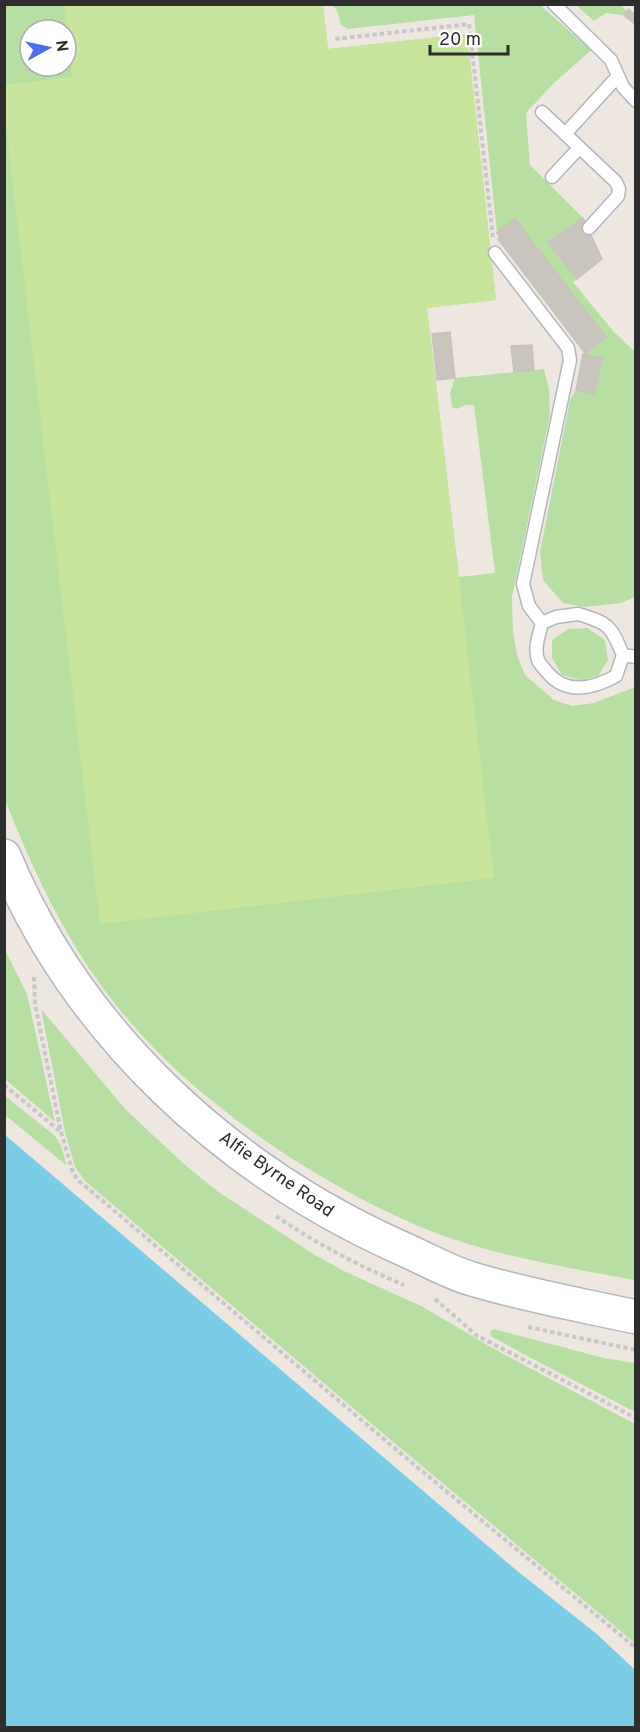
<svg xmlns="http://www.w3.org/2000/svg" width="640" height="1732" font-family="Overpass,sans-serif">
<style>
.green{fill:#b7dfa1;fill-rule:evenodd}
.pitch{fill:#c8e59e}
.water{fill:#7bcce7}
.building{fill:#c9c5be;stroke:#c8c3ba;stroke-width:1.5}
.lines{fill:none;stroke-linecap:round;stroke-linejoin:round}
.lane-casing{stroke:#b3b6bf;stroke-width:15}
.secondary-casing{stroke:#b3b6bf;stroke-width:36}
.path{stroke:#c8c8c8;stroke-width:4;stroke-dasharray:4.5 3;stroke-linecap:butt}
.lane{stroke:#fff;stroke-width:12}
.secondary{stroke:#fff;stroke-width:33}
.labels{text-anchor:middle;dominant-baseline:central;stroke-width:4.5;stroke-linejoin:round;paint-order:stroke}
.street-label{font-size:18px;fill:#2d2d2d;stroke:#fff}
</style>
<rect width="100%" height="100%" fill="#ede7e0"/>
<path class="green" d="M5 5H329H323L328 49 467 34 496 300 427 308 459 577 495 573 474 405H466L456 409 452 407 450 393 455 378 544 369 549 390 550 415 512 597 513 632 517 655 525 675 554 700 572 706 594 703 635 687V1280C569 1268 500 1257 436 1233 386 1214 337 1187 291 1158 208 1104 137 1043 83 959 51 909 27 855 5 800ZM30 30H66V66H30Z
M332 5H540L591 50 553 84 526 113 530 165 583 218 602 259 573 282 613 331 635 352V597L621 603 584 607 563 603 543 580 540 552 570 400 576 390 594 394 602 358 583 354 606 337 515 219 497 233 474 15 348 29 341 25 337 10Z
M576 5H620L627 11 624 15 606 13 594 21Z
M587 628 605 640 608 660 598 676 580 680 562 675 552 658V640L568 629Z
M5 950 27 994 55 1122 5 1079Z
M41 1009 126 1110 184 1164 217 1191 315 1255 344 1271 423 1307 494 1349 635 1424V1643L398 1446 85 1181 75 1167 65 1132Z
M5 1096 54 1135 60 1143 67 1166 5 1115Z
M494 1329 604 1358 635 1363V1412L529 1357 491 1336 490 1332Z"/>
<path class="pitch" d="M64 5H323L328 49 467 34 496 300 427 308 494 878 100 924 5 118 4 85 72 77Z"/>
<path class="water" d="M4 1134 516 1570 598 1635 635 1670V1727H5Z"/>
<path class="building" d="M628 9 636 15V25L624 15Z
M583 218 602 259 577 279 548 242Z
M515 219 606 337 585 353 498 239 500 237 497 233Z
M450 332 455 378 437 380 432 334Z
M532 345 534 370 514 372 511 346Z
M583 354 602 358 594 394 576 390Z"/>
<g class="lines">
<g class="lane-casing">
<path id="lane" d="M554 4 611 60 623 87 636 101
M542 112 616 182 619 189 618 196 589 228
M565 134 618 76
M552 177 579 148
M495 253 568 348 570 360 523 584 529 606 542 623
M578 614C609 623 611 626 623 655L616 676C592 689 566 695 547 672 544 668 540 665 538 660 534 648 539 635 542 623L556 617Z
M623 655 636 657"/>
</g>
<g class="secondary-casing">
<path id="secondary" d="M4 856C78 1034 227 1170 401 1248 424 1258 448 1272 472 1279 525 1295 581 1305 636 1317"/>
</g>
<path class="path" d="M335 39 469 24 493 237
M34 977 35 1004 61 1132 73 1173 78 1180 411 1462 636 1648
M4 1085 61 1132
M276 1216C317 1244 359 1266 404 1285
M435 1299 476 1335 636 1418
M528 1327 636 1350"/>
<use href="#lane" class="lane"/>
<use href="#secondary" class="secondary"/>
</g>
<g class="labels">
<g class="street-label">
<text transform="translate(276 1175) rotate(35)">Alfie Byrne Road</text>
</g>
</g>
<rect width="640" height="1732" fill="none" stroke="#2d2d2d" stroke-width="12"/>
<g transform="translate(48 48) rotate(82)"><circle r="28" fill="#ffffff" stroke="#ababab" stroke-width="1.5"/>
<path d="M0-4.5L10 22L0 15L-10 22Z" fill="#4d6ded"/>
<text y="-9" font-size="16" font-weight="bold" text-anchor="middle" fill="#2d2d2d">N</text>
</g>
<path d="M430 45v9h78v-9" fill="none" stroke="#2d2d2d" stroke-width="3"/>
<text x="439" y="45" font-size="18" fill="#2d2d2d" stroke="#ffffff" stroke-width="4.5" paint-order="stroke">20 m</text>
</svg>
